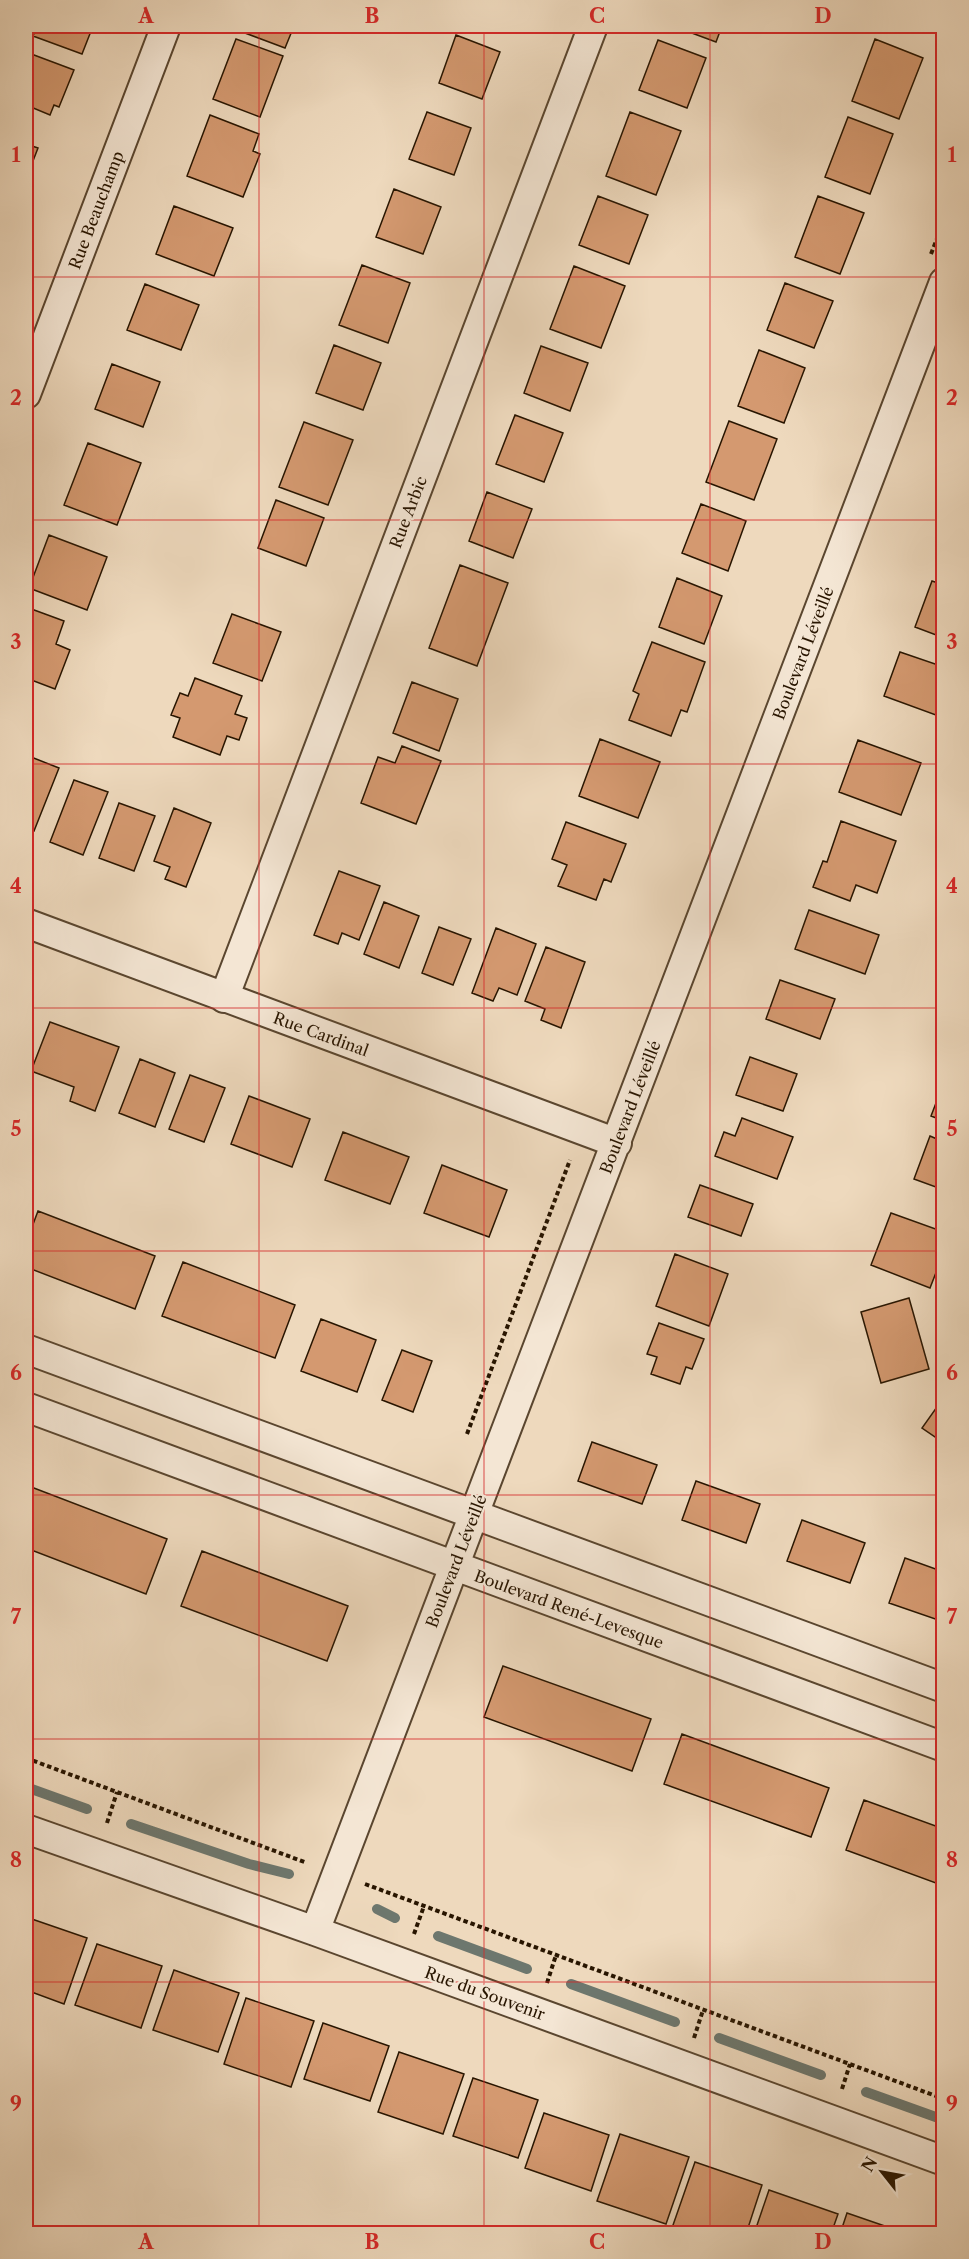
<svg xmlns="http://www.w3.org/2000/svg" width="969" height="2259" font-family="'Libre Caslon Text',serif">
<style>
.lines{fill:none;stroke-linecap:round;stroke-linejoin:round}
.stream{stroke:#6d776e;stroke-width:10}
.building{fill:#d49970;stroke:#281500;stroke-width:1.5}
.street-casing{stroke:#5a462f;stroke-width:32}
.path{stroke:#281500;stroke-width:4;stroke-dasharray:4.5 3;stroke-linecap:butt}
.street{stroke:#f4e6d4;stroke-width:28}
.grid{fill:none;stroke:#d62828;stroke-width:1.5;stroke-opacity:0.55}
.labels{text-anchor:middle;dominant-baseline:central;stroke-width:4.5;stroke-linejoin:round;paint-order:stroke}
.street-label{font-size:16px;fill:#281500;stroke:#f4e6d4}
.neatline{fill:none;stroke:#d62828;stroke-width:2}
.grid-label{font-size:20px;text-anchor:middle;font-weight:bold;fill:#d62828}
</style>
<rect width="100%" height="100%" fill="#eed9bd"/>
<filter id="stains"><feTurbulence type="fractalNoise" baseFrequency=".00333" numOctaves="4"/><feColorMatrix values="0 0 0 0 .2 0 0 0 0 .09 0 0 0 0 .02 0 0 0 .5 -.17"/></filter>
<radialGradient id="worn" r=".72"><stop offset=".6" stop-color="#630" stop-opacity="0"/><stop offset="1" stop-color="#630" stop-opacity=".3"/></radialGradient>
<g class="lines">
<path class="stream" d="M26 1787 87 1809
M131 1824 249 1864 289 1874
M377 1909 395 1918
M438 1936 527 1969
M571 1984 675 2022
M719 2038 821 2075
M866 2092 944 2120"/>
</g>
<path class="building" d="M37 26H93L82 54 33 36Z
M239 26H294L285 48 237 30Z
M673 26H722L716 42Z
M456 35 500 52 482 99 439 83Z
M236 39 283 56 260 117 213 99Z
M875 39 923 58 899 119 852 101Z
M658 40 706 58 687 108 639 90Z
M26 52 74 70 59 107 54 105 50 115 26 105Z
M427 112 471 128 454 175 409 159Z
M630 112 681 131 656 195 606 176Z
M210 115 259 134 253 151 260 154 243 197 187 176Z
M848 117 893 134 870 194 825 177Z
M26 144 38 148 26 179Z
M394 189 441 207 423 254 376 237Z
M598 196 648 215 629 264 579 245Z
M818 196 864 213 840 274 795 257Z
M174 206 233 228 214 276 156 254Z
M362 265 410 283 388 343 339 325Z
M574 266 625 286 601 348 550 329Z
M785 283 833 301 814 348 767 330Z
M145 284 199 305 181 350 127 330Z
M334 345 381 363 363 410 316 393Z
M541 346 588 363 570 411 524 393Z
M759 350 805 368 784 423 738 406Z
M112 364 160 382 143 427 95 409Z
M515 415 563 433 544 482 496 464Z
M729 421 777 439 754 500 706 482Z
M304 422 353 440 328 505 279 487Z
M88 443 141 463 117 525 64 505Z
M487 492 532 509 513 558 469 541Z
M276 500 324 518 306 566 258 548Z
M701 504 746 521 728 571 682 553Z
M49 535 107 557 87 610 29 588Z
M460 565 508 583 477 666 429 648Z
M677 578 722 596 704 644 659 627Z
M932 581 944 585V638L915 627Z
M26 607 64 621 56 644 70 650 55 689 26 678Z
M232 614 281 632 262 681 213 663Z
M652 642 705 662 687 712 681 710 671 736 629 720 639 694 633 691Z
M900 652 944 667V718L884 696Z
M195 678 242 696 235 714 247 718 239 740 227 736 220 755 173 737 180 718 171 715 180 693 188 696Z
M412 682 458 699 439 751 393 733Z
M600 739 660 762 638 818 579 796Z
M858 740 921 763 901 815 839 792Z
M402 746 441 761 416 824 361 803 378 757 395 763Z
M26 755 59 768 34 831 26 828Z
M74 780 108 792 83 855 50 842Z
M119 803 155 816 134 871 99 858Z
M174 808 211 823 186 887 165 879 170 867 154 861Z
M841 821 896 841 877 893 856 885 850 901 813 887 823 861 827 862Z
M566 822 626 844 611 882 604 879 596 900 558 886 567 865 552 859Z
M339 871 380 886 359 940 342 933 338 944 314 935Z
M384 902 419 916 399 968 364 954Z
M809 910 879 935 865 974 795 949Z
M439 927 471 939 453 985 422 973Z
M496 928 536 944 517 995 499 988 493 1001 472 993Z
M546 947 585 962 561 1028 541 1020 545 1009 525 1001Z
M780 980 835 999 820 1039 766 1019Z
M50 1022 119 1047 95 1111 70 1101 74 1087 31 1071Z
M750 1057 797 1074 783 1111 736 1095Z
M140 1059 175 1073 155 1127 119 1113Z
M190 1075 225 1088 204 1142 169 1129Z
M944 1082V1121L931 1116Z
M249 1096 310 1119 292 1167 231 1144Z
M742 1118 793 1137 777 1179 715 1156 724 1132 735 1136Z
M343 1132 409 1157 390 1204 325 1180Z
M930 1136 944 1142V1190L914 1179Z
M442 1165 507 1190 489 1237 424 1213Z
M700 1185 753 1204 741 1236 688 1217Z
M38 1211 155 1256 135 1309 26 1267V1243Z
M891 1213 944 1232V1252L930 1288 871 1265Z
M675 1254 728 1274 709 1326 656 1306Z
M183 1262 295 1305 275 1358 162 1316Z
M909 1298 929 1369 881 1383 861 1312Z
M321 1319 376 1340 357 1392 301 1371Z
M659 1323 704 1339 692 1369 686 1367 680 1384 651 1374 657 1357 647 1354Z
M402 1350 432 1361 413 1412 382 1400Z
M944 1397V1443L922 1428Z
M592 1442 657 1465 642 1504 578 1481Z
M696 1481 760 1504 746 1543 682 1520Z
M26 1485 167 1539 146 1594 26 1548Z
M802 1520 865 1543 850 1583 787 1561Z
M202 1551 348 1606 327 1661 181 1606Z
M905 1558 944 1572V1622L889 1603Z
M503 1666 651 1719 632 1771 484 1717Z
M682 1734 829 1788 811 1837 664 1784Z
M864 1800 944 1829V1886L846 1850Z
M26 1917 87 1938 64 2004 26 1990Z
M97 1944 162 1966 141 2028 75 2005Z
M174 1970 239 1993 218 2052 153 2030Z
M246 1998 314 2021 291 2087 224 2064Z
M323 2023 389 2046 370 2101 304 2079Z
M399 2052 464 2074 443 2134 378 2112Z
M473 2078 538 2100 518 2158 453 2136Z
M544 2113 609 2135 591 2191 525 2168Z
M620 2134 689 2157 666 2224 597 2201Z
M695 2162 762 2185 746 2234H689L672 2228Z
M769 2190 838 2214 831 2234H754Z
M847 2213 908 2234H840Z"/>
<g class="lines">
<g class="street-casing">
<path id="street" d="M26 394 166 26
M26 923 617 1143
M224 998 593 26
M26 1349 944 1688
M26 1407 944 1747
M26 1829 315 1931 944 2161
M315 1931 944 282"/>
</g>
<path class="path" d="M931 254 944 221
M467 1434 570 1160
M26 1758 307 1863
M107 1823 117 1792
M365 1884 944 2099
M414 1934 424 1906
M547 1983 556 1955
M694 2038 703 2010
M842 2089 850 2064"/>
<use href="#street" class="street"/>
</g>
<path class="grid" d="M259 26V2234M484 26V2234M710 26V2234M26 277H944M26 520H944M26 764H944M26 1008H944M26 1251H944M26 1495H944M26 1739H944M26 1982H944"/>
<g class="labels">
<g class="street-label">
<text transform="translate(96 210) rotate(-69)">Rue Beauchamp</text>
<text transform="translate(408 512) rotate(-69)">Rue Arbic</text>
<text transform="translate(803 653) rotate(-69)">Boulevard Léveillé</text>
<text transform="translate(321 1034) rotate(20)">Rue Cardinal</text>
<text transform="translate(630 1107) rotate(-69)">Boulevard Léveillé</text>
<text transform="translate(456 1561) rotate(-69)">Boulevard Léveillé</text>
<text transform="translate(569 1609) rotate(20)">Boulevard René-Levesque</text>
<text transform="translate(485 1993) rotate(20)">Rue du Souvenir</text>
</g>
</g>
<rect width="969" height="2259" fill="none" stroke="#eed9bd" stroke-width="66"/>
<g transform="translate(882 2172) rotate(301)" stroke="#f4e6d4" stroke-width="4.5" paint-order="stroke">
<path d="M0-4.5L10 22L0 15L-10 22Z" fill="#281500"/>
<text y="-9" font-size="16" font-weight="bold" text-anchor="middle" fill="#281500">N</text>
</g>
<rect x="33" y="33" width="903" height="2193" class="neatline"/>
<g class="grid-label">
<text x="146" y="23">A</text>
<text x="372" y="23">B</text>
<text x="597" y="23">C</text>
<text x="823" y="23">D</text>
<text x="16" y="162">1</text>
<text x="952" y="162">1</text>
<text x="16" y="405">2</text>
<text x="952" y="405">2</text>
<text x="16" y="649">3</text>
<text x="952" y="649">3</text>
<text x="16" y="893">4</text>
<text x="952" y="893">4</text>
<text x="16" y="1136">5</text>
<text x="952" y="1136">5</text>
<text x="16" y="1380">6</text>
<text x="952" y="1380">6</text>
<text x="16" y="1624">7</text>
<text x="952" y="1624">7</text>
<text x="16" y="1867">8</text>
<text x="952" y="1867">8</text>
<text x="16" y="2111">9</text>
<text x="952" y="2111">9</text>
<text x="146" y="2249">A</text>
<text x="372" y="2249">B</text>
<text x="597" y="2249">C</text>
<text x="823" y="2249">D</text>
</g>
<rect width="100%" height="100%" filter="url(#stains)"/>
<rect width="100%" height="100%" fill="url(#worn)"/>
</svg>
